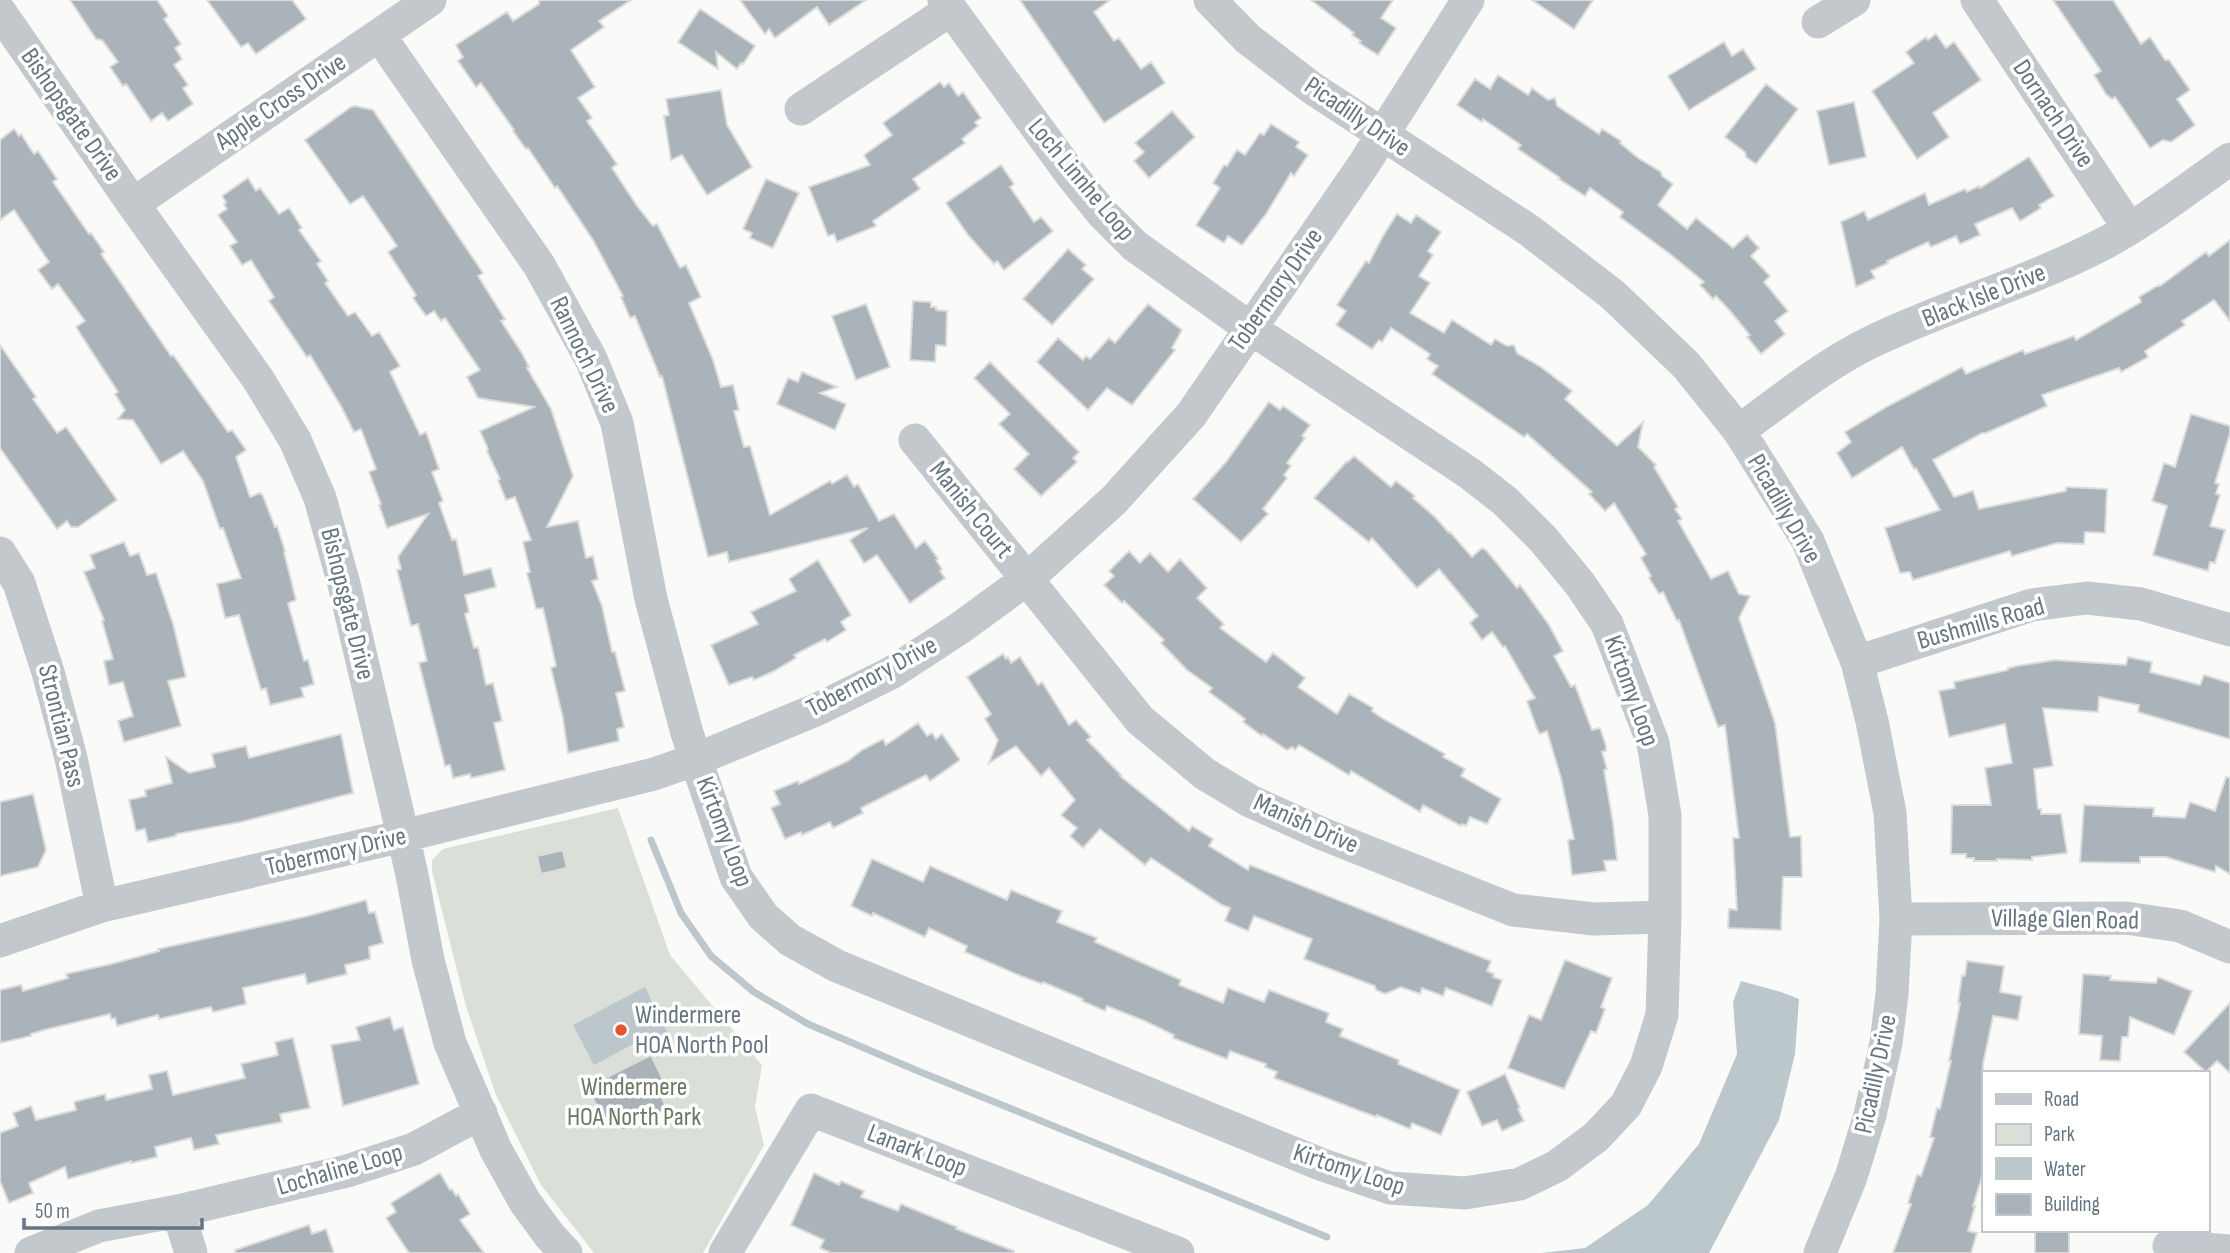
<svg xmlns="http://www.w3.org/2000/svg" width="2230" height="1253" font-family="'Sofia Sans Condensed',sans-serif">
<style>
.green{fill:#dadfd7}
.water{fill:#bbc7cb}
.lines{fill:none;stroke-linecap:round;stroke-linejoin:round}
.stream{stroke:#bbc7cb;stroke-width:7}
.building{fill:#aab3b9;stroke:#dcdcda;stroke-width:2}
.minor{stroke:#c3c8cc;stroke-width:33}
.poi-dot{fill:#e4572e;stroke:#fff;stroke-width:2.5}
.labels{text-anchor:middle;dominant-baseline:central;stroke-width:7;stroke-linejoin:round;paint-order:stroke}
.street-label{font-size:26px;fill:#657683;stroke:#fff}
.poi-label{font-size:26px;fill:#657683;stroke:#fff;text-anchor:start}
.park-label{font-size:26px;fill:#687a64;stroke:#fff}
</style>
<rect width="100%" height="100%" fill="#fafaf8"/>
<path class="green" d="M618 808 670 955 762 1065 755 1107 764 1145 703 1253H594L541 1185 496 1095 466 1006 432 871V860L443 849Z"/>
<path class="water" d="M1741 981 1781 992 1799 999 1795 1054 1779 1120 1709 1253H1541L1585 1248 1648 1205 1699 1144 1737 1054 1733 1002Z
M645 987 672 1042 661 1049 650 1035 594 1065 573 1025Z"/>
<g class="lines">
<path class="stream" d="M651 840 681 913 711 956 754 992 808 1024 918 1071 1327 1237"/>
</g>
<path class="building" d="M70 0H157L168 16 164 19 181 44 175 48 182 59 174 65 188 85 183 88 193 104 168 121 162 113 151 121 126 84 123 86 110 67 118 62 102 40 96 39Z
M207 0H292L306 19 256 54 248 43 241 47Z
M539 0H631L599 21 604 27 571 50 595 87 578 98 592 118 587 121 617 164 612 168 637 206 653 226 657 224 680 268 686 265 701 297 689 303 713 360 721 387 733 385 739 410 734 411 744 447 750 446 770 515 830 481 832 484 847 475 854 487 858 484 879 521 894 514 916 548 925 541 938 559 936 560 942 569 940 571 945 578 910 603 877 555 864 563 850 540 868 528 729 562 727 552 708 557 662 376 660 377 635 316 630 318 621 297 623 296 593 240 557 186 555 188 528 148 526 149 513 131 514 130 481 83 476 87 458 61 463 57 456 45 507 12 513 21 539 4Z
M740 0H866L829 25 817 7 775 38 769 29 765 34Z
M1020 0H1110L1094 12 1114 41 1119 38 1141 69 1151 62 1165 83 1104 123Z
M1311 0H1393L1381 18 1396 28 1378 55 1359 43 1361 41 1352 35 1354 33Z
M1532 0H1593L1574 29Z
M2053 0H2113L2141 44 2150 37 2165 60H2169L2190 90 2177 99 2195 125 2171 142 2163 140 2150 148 2115 97 2112 99 2106 94 2094 75 2101 71Z
M700 9 755 46 743 64 741 63 737 69 716 52 718 69 678 42Z
M1936 34 1946 48 1954 42 1981 80 1933 113 1949 137 1917 159 1872 91 1914 63 1906 52 1926 37 1928 40Z
M1724 42 1732 56 1743 49 1756 69 1689 110 1668 76Z
M1498 75 1528 95 1532 88 1548 100 1555 98 1557 106 1599 134 1602 129 1621 141 1620 143 1638 158 1661 172 1662 176 1673 184 1658 205 1687 229 1696 218 1733 248 1747 235 1759 248 1751 256 1770 276 1764 282 1788 311 1775 321 1785 334 1761 354 1747 337 1750 335 1731 312 1716 296 1713 299 1700 285 1704 282 1670 254 1620 217 1623 212 1590 188 1585 196 1559 179 1560 178 1518 149 1521 145 1483 119 1482 122 1457 105 1475 79 1490 89Z
M940 82 944 87 949 83 958 96 963 92 981 118 975 122 978 126 962 139 965 143 913 179 920 189 873 221 876 226 837 242 834 234 828 236 809 187 870 165 864 155 892 135 883 123Z
M1766 84 1798 109 1756 164 1746 157 1745 152 1725 137Z
M721 90 727 125 752 167 707 195 682 155 671 160 664 116 669 115 666 99Z
M1854 102 1866 157 1829 165 1817 111Z
M355 106 373 110 483 273 478 276 505 319 501 321 523 355 529 367 527 368 551 409 573 476 547 527 578 521 586 558 593 556 598 579 592 581 602 606 612 652H615L625 691 616 693 624 727 617 729 619 741 568 753 563 718 551 668 556 666 543 608 536 609 527 573 530 572 523 542 531 540 515 497 506 500 498 480 500 479 487 451 488 449 480 431 534 407 478 398 467 377 480 370 445 318 441 321 434 311 426 316 413 298 416 295 388 252 397 246 363 196 350 204 305 140 351 107Z
M1172 111 1195 137 1149 178 1134 161 1144 152 1135 143Z
M1271 124 1299 142 1296 147 1308 155 1294 176 1291 173 1266 214 1242 245 1228 236 1224 243 1196 225 1220 188 1213 183 1224 165 1227 166 1237 150 1245 155 1260 133 1264 135Z
M14 129 19 136 21 134 34 154 38 151 57 179 53 182 89 234 91 233 104 252 101 254 171 356 173 355 228 432 232 430 246 450 236 457 250 497 260 493 263 496 275 527 277 526 285 551 284 552 296 600 288 603 304 661 308 660 314 684 301 688 304 697 270 705 266 688 261 690 239 615 225 618 217 584 241 578 223 528 220 529 203 481 183 451 161 464 133 420 118 419 125 410 115 394 118 392 76 327 85 321 58 284 52 289 38 270 49 262 14 210 0 220V140Z
M2029 157 2054 196 2039 205 2041 208 2020 221 2012 208 1975 224 1980 235 1960 244 1956 236 1931 247 1928 242 1887 261 1888 263 1871 271 1875 278 1856 287 1841 222 1864 211 1868 220 1925 193 1929 205 1965 189 1967 192 1979 186 1980 188Z
M1001 165 1014 184 1010 187 1034 222 1041 217 1053 231 1004 270 997 261 994 264 968 235 946 203Z
M248 178 256 191 260 188 279 214 289 208 302 228 299 230 321 261 317 264 328 281 325 283 348 316 355 312 372 336 379 332 400 366 390 372 420 435 426 432 439 469 432 472 443 501 439 503 452 540 456 539 464 575 491 568 496 587 465 595 469 612 465 614 474 648 478 647 486 685 493 683 502 721 494 723 505 770 471 778 470 774 453 778 450 765 445 766 419 663 427 661 418 624 411 626 397 570 401 569 398 557 428 514 387 528 379 505 381 504 369 472 376 469 361 429 354 432 342 408 310 355 307 357 269 301 274 297 251 260 242 265 230 246 237 242 218 215 227 209 224 204 226 202 222 196Z
M766 179 799 193 773 248 750 238 752 233 743 229Z
M1397 214 1411 223 1416 215 1441 232 1428 251 1433 255 1419 276 1430 283 1410 313 1444 333 1452 320 1491 345 1495 339 1507 346 1514 345 1517 353 1541 367 1572 391 1565 399 1617 446 1643 422 1638 447 1656 465 1654 467 1678 507 1675 509 1682 519 1678 521 1711 579 1728 571 1739 594 1750 596 1739 618 1775 723 1790 837 1801 836 1802 877H1783L1781 930 1728 928 1729 909 1737 910 1733 838H1739L1725 725 1718 727 1679 620 1677 621 1663 592 1659 594 1649 578 1651 576 1641 558 1646 554 1614 503 1605 511 1589 494 1592 492 1527 434 1524 437 1432 374 1438 366 1427 359 1430 354 1391 328 1382 342 1379 340 1372 349 1336 325 1346 311 1337 305 1366 261 1369 263 1383 236Z
M2230 240V321L2214 300 2182 321 2185 325 2145 351 2148 357 2121 372 2119 368 2042 395 2047 406 1986 433H1982L1933 460 1954 497 1973 491 1979 509 2066 491V487L2107 489 2105 533 2085 532 2084 544 2057 543 2012 556 2010 551 1913 580 1910 572 1900 573 1885 528 1940 510 1916 468 1914 469 1902 447 1852 478 1837 453 1851 442 1845 432 1888 406 1962 367 1966 374 2023 350 2025 354 2074 336 2076 340 2141 302 2139 297 2159 285 2160 286 2206 252 2209 256Z
M1068 249 1086 265 1082 269 1094 279 1052 325 1023 299Z
M913 301 931 302V307H936V310L947 311 946 346 936 345 935 362 910 360Z
M866 304 890 367 856 380 832 316Z
M1148 304 1182 330 1172 348 1175 350 1132 405 1107 388 1088 410 1037 362 1058 338 1083 360 1086 356 1090 359 1109 338 1115 343Z
M0 345 36 397 33 399 57 433 66 427 117 500 78 527H71L67 521 57 529 0 448Z
M990 362 1079 452 1073 458 1077 462 1041 496 1014 469 1029 454 999 424 1010 414 974 378Z
M802 372 837 387 820 393 846 404 835 430 777 404 788 378 798 382Z
M1269 402 1280 410 1283 406 1310 425 1302 436 1305 438 1287 463 1291 466 1284 475 1287 478 1263 509 1268 514 1241 542 1193 499 1226 462Z
M2191 414 2230 426V433L2215 483 2219 484 2216 494 2220 495 2210 526 2225 530 2215 563 2210 562 2208 571 2153 555 2167 506 2152 501 2164 463 2175 467Z
M1354 456 1391 487 1396 481 1415 496 1413 498 1435 517 1449 533 1450 532 1472 557 1482 548 1486 550 1517 588 1520 585 1549 625 1563 651 1554 656 1571 687 1575 685 1592 730 1600 728 1606 746V751L1602 752 1607 769 1604 770 1613 823 1617 860 1604 861 1606 871 1572 875 1568 840 1574 839 1561 778 1547 731 1540 734 1537 729 1527 701 1535 698 1505 646 1503 647 1492 632 1482 640 1470 623 1478 616 1439 569 1417 588 1372 538 1369 542 1314 498 1347 461 1348 462Z
M124 542 130 556 139 553 147 575 156 573 173 624 186 677 168 681 181 726 124 742 118 721 133 716 123 682 109 685 104 661 113 659 102 621 104 620 84 572 95 568 90 555Z
M1129 551 1140 563 1150 553 1168 572 1180 559 1207 588 1197 598 1224 624 1220 628 1266 662 1273 653 1305 678 1298 687 1337 714 1349 694 1373 708 1372 711 1382 718 1445 754 1443 757 1465 769 1461 776 1501 799 1487 824 1470 817 1466 826 1462 824 1461 826 1423 805 1420 812 1351 771 1349 775 1299 745 1295 750 1292 747 1287 750 1263 734 1262 736 1243 722 1245 719 1209 692 1212 688 1187 670 1161 643 1164 640 1124 601 1122 603 1104 585 1114 576 1109 571Z
M818 560 851 615 841 622 846 630 827 642 825 639 794 655 796 658 774 671 754 680 752 677 729 685 711 645 758 624 751 612 796 591 789 579Z
M1003 654 1006 659 1008 657 1011 663 1020 657 1038 685 1042 682 1069 725 1076 720 1091 737 1087 740 1121 775 1120 776 1189 831 1192 826 1213 839 1209 846 1248 870 1250 865 1491 961 1487 971 1494 974 1493 977 1502 980 1492 1006 1446 988 1443 996 1422 988 1420 994 1401 987 1385 994 1376 990 1375 986 1304 959 1312 939 1254 916 1248 931 1225 921 1230 908 1222 905 1151 858 1145 865 1100 829 1083 848 1070 836 1077 828 1061 815 1075 800 1049 768 1041 776 1016 746 989 763 998 740 985 719 991 714 967 677Z
M2128 657 2152 662 2150 672 2200 685 2204 675 2230 683V739L2138 712 2139 705 2099 697 2098 712 2043 708 2053 766 2034 769 2038 809H2041V814H2061L2067 853 2032 857V860L1997 859V861H1974V858H1966V854H1951L1952 805H1991L1985 768 2012 763 2005 724 1949 737 1939 691 1955 688 1954 682 2008 670V668L2017 666 2055 660 2126 665Z
M918 723 927 736 932 733 936 739 942 734 960 760 930 781 926 775 861 808 863 813 833 828 830 822 802 835 801 832 785 839 771 808 780 804 774 791 798 781 799 784 848 761 862 750 883 739 886 745Z
M341 734 353 793 241 822 176 834V836L148 842 145 829 136 831 129 800 146 796 145 790 172 783 166 757 189 773 215 767 212 754 246 746 249 758Z
M2226 777 2230 778V874L2216 866 2215 872 2166 857H2140V863L2080 862 2084 805 2154 808 2153 816 2185 818 2190 802 2215 811Z
M33 794 46 850 38 867 0 876V802Z
M563 850 567 868 541 874 537 856Z
M872 859 923 882 930 866 1007 900 1011 890 1062 911 1057 922 1097 938 1095 942 1181 980 1179 985 1223 1003 1228 988 1264 1002 1269 990 1329 1013 1326 1022 1343 1029 1340 1036 1399 1060 1398 1064 1460 1090 1441 1135 1412 1123 1410 1129 1377 1115 1376 1117 1274 1078 1277 1072 1265 1067 1266 1064 1230 1051 1227 1059 1173 1038 1174 1035 1145 1021 1107 1006 1105 1011 1082 1001 1083 999 1043 982 1042 984 1021 976 965 952 967 946 929 928 925 937 873 913 872 916 851 906Z
M366 900 369 913 375 912 383 943 369 947 370 959 345 965 347 974 307 984 305 974 243 988 246 1004 213 1012 211 1007 159 1019 158 1015 117 1026 115 1018 111 1019 110 1014 44 1030 31 1034V1036L0 1043V990L21 985 23 991 68 978 66 974 111 964 159 951 158 949 308 916Z
M1565 960 1612 978 1601 1007 1605 1009 1596 1033 1591 1031 1564 1089 1508 1068 1529 1015 1541 1020Z
M1967 961 2004 966 2000 992 2022 996 2018 1020 1993 1016 1983 1064V1173L1973 1206H1975L1968 1231 1977 1233 1971 1253H1893L1911 1204 1908 1203 1917 1175 1921 1176 1934 1138 1930 1137 1937 1108 1940 1109 1951 1061H1949L1960 1003H1958L1962 975 1965 976Z
M2083 974 2111 976 2110 980 2156 983 2158 977 2192 991 2174 1035 2130 1017 2128 1037H2122L2120 1061 2100 1060 2102 1036 2079 1034Z
M2230 1003V1073L2217 1061 2206 1072 2184 1052Z
M390 1017 394 1030 403 1027 419 1084 343 1106 331 1045 360 1040 356 1027Z
M293 1038 310 1108 280 1114 282 1122 216 1135 219 1144 194 1150 191 1138 155 1147 157 1157 131 1163V1161L68 1179 65 1167 29 1183 33 1193 9 1203 0 1181V1133L18 1126 13 1113 31 1106 36 1120 76 1110 74 1102 105 1094 106 1100 152 1089 149 1075 167 1071 173 1095 245 1078 241 1064 278 1055 275 1042Z
M651 1055 669 1092 661 1096 667 1109 623 1131 616 1118 606 1124 587 1087Z
M1505 1074 1520 1108 1518 1109 1524 1121 1502 1131 1497 1120 1482 1126 1467 1092Z
M440 1173 450 1190 452 1189 456 1196 458 1194 470 1214 460 1220 484 1253H409L386 1218 396 1212 391 1203Z
M814 1173 839 1185 841 1181 864 1191 861 1197 898 1211 901 1204 957 1227 956 1229 1014 1251V1253H831L820 1248 824 1240 791 1225Z
M309 1225 312 1234 326 1229 334 1253H236L235 1250Z
M2035 1230H2069V1253H2035Z"/>
<g class="lines">
<path class="minor" d="M1210 0 1248 39 1312 88 1530 231 1613 295 1686 365 1739 431 1808 541 1857 662 1872 721 1890 813 1896 919 1892 994 1886 1043 1870 1115 1851 1177 1820 1253
M1977 0 2129 228
M0 12 133 204 258 379 295 440 320 498 344 584 411 870 428 960 450 1043 496 1150 525 1202 550 1236 566 1253
M1818 22 1854 0
M379 35 539 265 591 359 617 423 651 599 687 733 736 877 763 916 790 940 837 966 1320 1164 1390 1188 1465 1193 1520 1184 1557 1166 1596 1137 1626 1105 1646 1066 1662 1015 1665 917V815L1653 743 1607 624 1580 584 1543 539 1505 501 1469 473 1250 328 1135 246 1102 213 1073 177 944 0
M801 109 950 10
M133 204 430 0
M1739 431C1781 400 1824 365 1871 342 1946 306 2027 283 2101 245 2144 223 2190 187 2230 159
M915 440 1140 720 1205 774 1250 801 1323 834 1513 910 1594 919 1665 917
M0 553 19 583 48 672 71 758 102 906
M1857 662 2032 605 2087 598 2141 604 2230 630
M1896 919 2126 918 2180 926 2230 947
M0 941 102 906 403 836 654 774 697 759 818 709 891 673 960 628 1027 579 1114 500 1191 415 1364 164 1468 0
M178 1211 191 1253
M2169 1246 2230 1251
M31 1253 99 1226 178 1211 347 1171 414 1149 481 1113
M725 1253 811 1110 1178 1253"/>
</g>
<circle class="poi-dot" cx="621" cy="1030" r="7"/>
<g class="labels">
<g class="street-label">
<text transform="translate(281 102) rotate(-34)">Apple Cross Drive</text>
<text transform="translate(2053 114) rotate(56)">Dornach Drive</text>
<text transform="translate(71 115) rotate(55)">Bishopsgate Drive</text>
<text transform="translate(1357 117) rotate(34)">Picadilly Drive</text>
<text transform="translate(1081 180) rotate(50)">Loch Linnhe Loop</text>
<text transform="translate(1276 290) rotate(-55)">Tobermory Drive</text>
<text transform="translate(1984 296) rotate(-22)">Black Isle Drive</text>
<text transform="translate(584 355) rotate(64)">Rannoch Drive</text>
<text transform="translate(1784 509) rotate(60)">Picadilly Drive</text>
<text transform="translate(971 510) rotate(51)">Manish Court</text>
<text transform="translate(347 604) rotate(76)">Bishopsgate Drive</text>
<text transform="translate(1981 624) rotate(-16)">Bushmills Road</text>
<text transform="translate(872 677) rotate(-28)">Tobermory Drive</text>
<text transform="translate(1631 691) rotate(70)">Kirtomy Loop</text>
<text transform="translate(61 726) rotate(76)">Strontian Pass</text>
<text transform="translate(1306 824) rotate(24)">Manish Drive</text>
<text transform="translate(724 832) rotate(69)">Kirtomy Loop</text>
<text transform="translate(336 852) rotate(-13)">Tobermory Drive</text>
<text transform="translate(2065 920) rotate(1)">Village Glen Road</text>
<text transform="translate(1876 1074) rotate(-78)">Picadilly Drive</text>
<text transform="translate(917 1151) rotate(21)">Lanark Loop</text>
<text transform="translate(340 1170) rotate(-16)">Lochaline Loop</text>
<text transform="translate(1349 1170) rotate(18)">Kirtomy Loop</text>
</g>
<g class="poi-label">
<text x="635" y="1015">Windermere<tspan x="635" dy="30">HOA North Pool</tspan></text>
</g>
<g class="park-label">
<text x="634" y="1087">Windermere<tspan x="634" dy="30">HOA North Park</tspan></text>
</g>
</g>
<rect x="1982" y="1071" width="228" height="161" fill="#ffffff" stroke="#c1c8cd" stroke-width="2"/>
<rect x="1996" y="1094" width="35" height="10" fill="#c3c8cc" stroke="#c1c8cd" stroke-width="2"/>
<text x="2044" y="1106" font-size="21" fill="#657683">Road</text>
<rect x="1996" y="1124" width="35" height="21" fill="#dadfd7" stroke="#c1c8cd" stroke-width="2"/>
<text x="2044" y="1141" font-size="21" fill="#657683">Park</text>
<rect x="1996" y="1158" width="35" height="21" fill="#bbc7cb" stroke="#c1c8cd" stroke-width="2"/>
<text x="2044" y="1176" font-size="21" fill="#657683">Water</text>
<rect x="1996" y="1194" width="35" height="21" fill="#aab3b9" stroke="#c1c8cd" stroke-width="2"/>
<text x="2044" y="1211" font-size="21" fill="#657683">Building</text>
<path d="M24 1218v10h178v-10" fill="none" stroke="#657683" stroke-width="3.5"/>
<text x="35" y="1218" font-size="21" fill="#657683" stroke="#ffffff" stroke-width="5" paint-order="stroke">50 m</text>
</svg>
